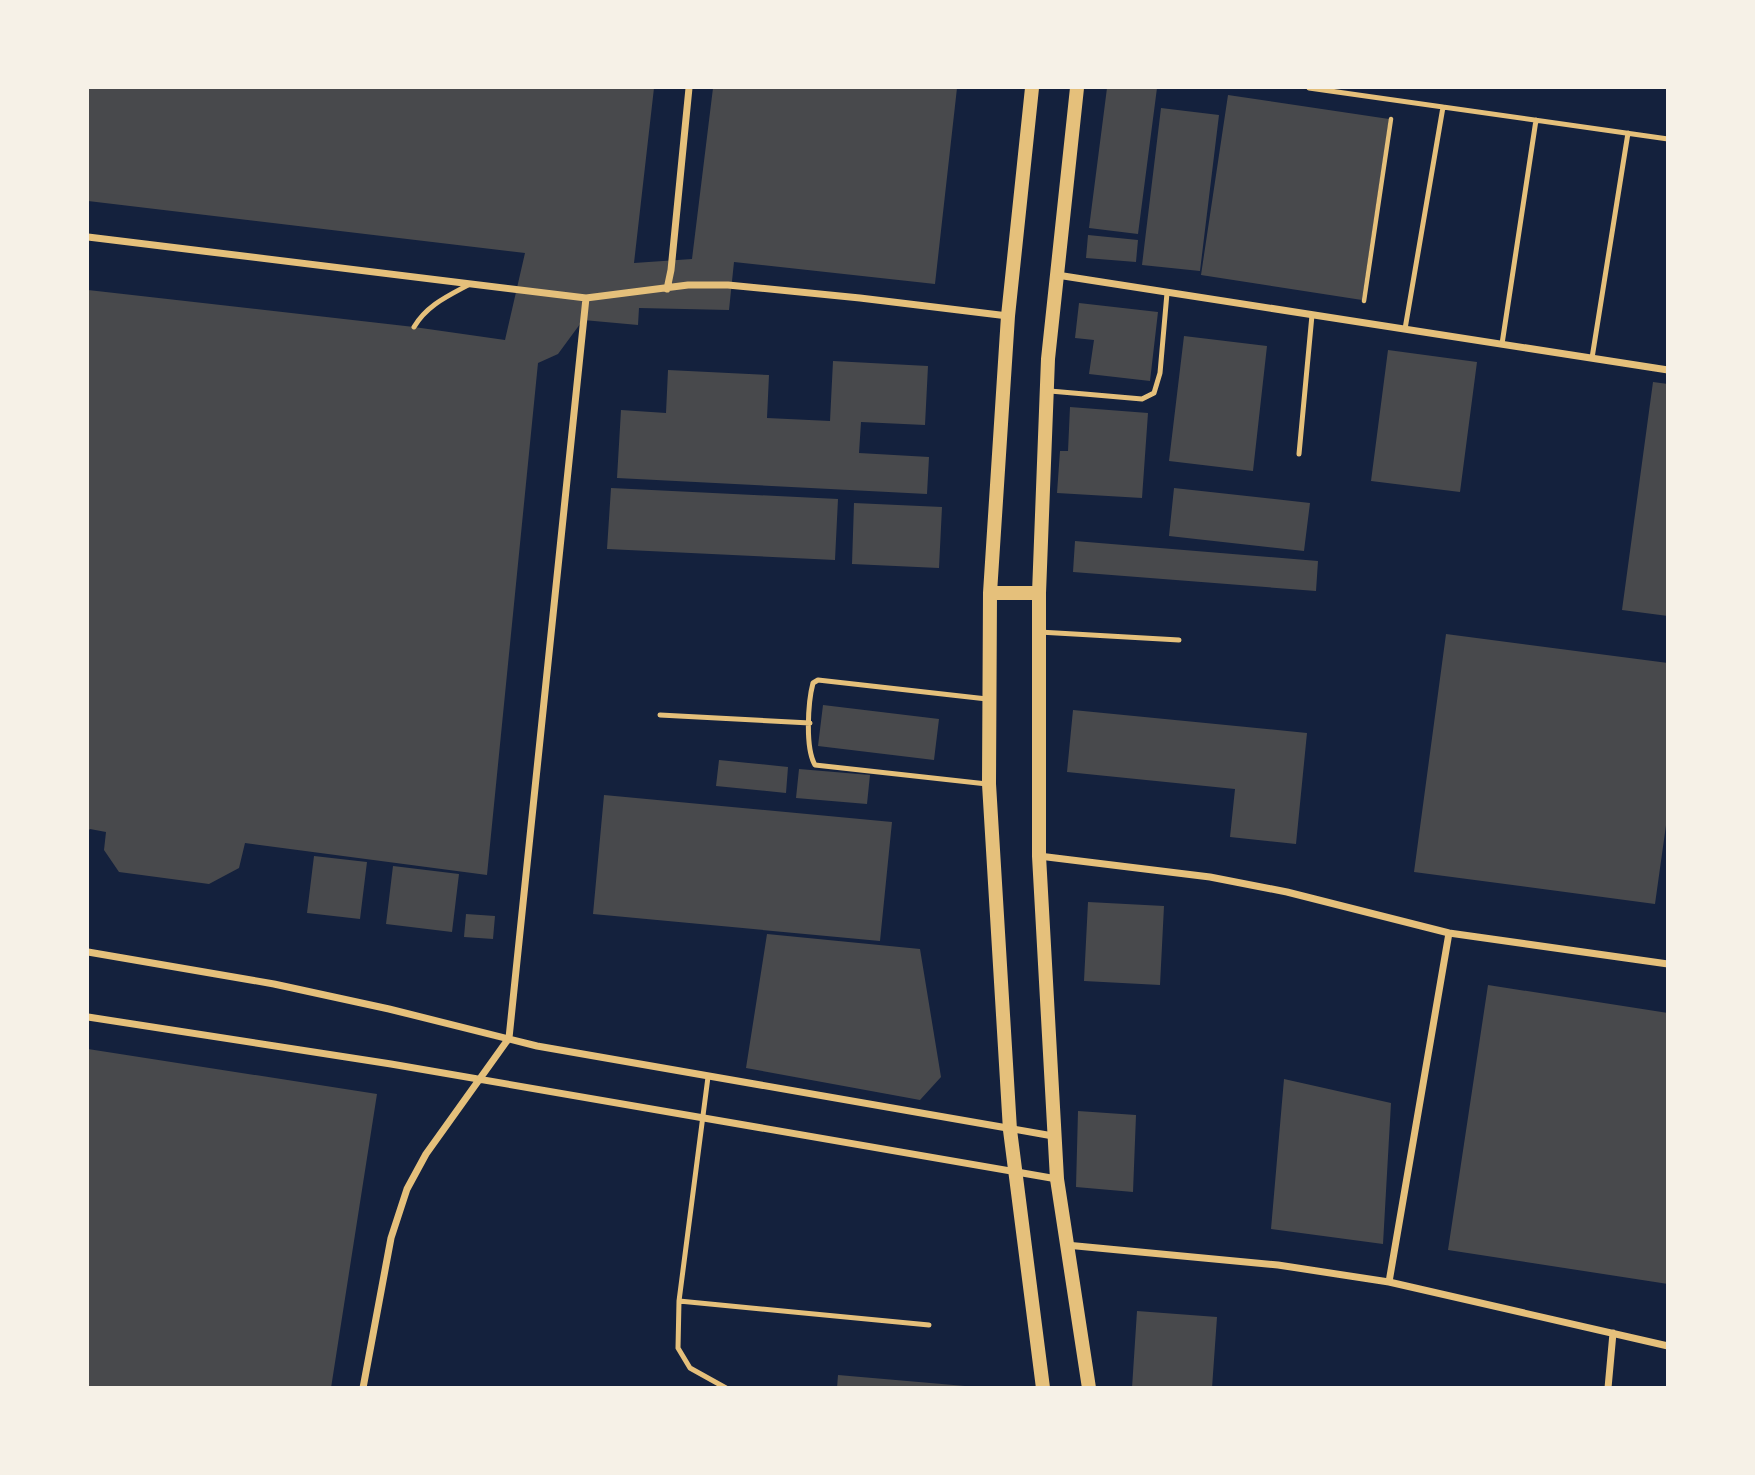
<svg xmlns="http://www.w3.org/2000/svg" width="1755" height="1475" font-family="'Roboto Condensed',sans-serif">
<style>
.building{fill:#48494c}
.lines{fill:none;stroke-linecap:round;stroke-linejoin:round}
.path{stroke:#e5c07b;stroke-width:4.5}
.service{stroke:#e5c07b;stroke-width:5}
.minor{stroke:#e5c07b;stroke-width:7}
.secondary{stroke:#e5c07b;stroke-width:14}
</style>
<rect width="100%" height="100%" fill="#14213d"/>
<path class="building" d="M88 88H654L634 263 692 259 713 88H957L935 284 734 262 729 310 639 308 638 325 583 320 558 354 538 363 487 875 245 843 239 868 209 884 119 872 104 850 106 832 90 829 88 831V290L414 327 505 340 525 253 88 201Z
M1107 88H1157L1138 234 1089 228Z
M1228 95 1389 119 1362 300 1201 275Z
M1161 108 1219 115 1200 271 1142 265Z
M1088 235 1138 240 1136 262 1086 258Z
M1079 303 1158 312 1150 381 1089 374 1094 340 1075 338Z
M1184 336 1267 346 1253 471 1169 461Z
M1388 350 1477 362 1460 492 1371 481Z
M833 361 928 366 925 425 861 422 859 453 929 457 927 494 617 478 621 410 666 413 668 370 769 375 767 418 830 421Z
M1653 382 1668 384V616L1622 610Z
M1070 407 1148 413 1142 498 1057 493 1060 451H1068Z
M611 488 838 499 835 560 607 549Z
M1174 488 1310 503 1304 551 1169 536Z
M854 503 942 507 939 568 852 564Z
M1075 541 1318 561 1316 591 1073 572Z
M1446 634 1668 663V811L1655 904 1414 872Z
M823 705 939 719 934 760 818 746Z
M1073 710 1307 733 1296 844 1230 837 1235 789 1067 772Z
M719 760 788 767 786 793 716 786Z
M799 769 870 775 867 804 796 798Z
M604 795 892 822 880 941 593 914Z
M314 856 367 862 360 919 307 913Z
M393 866 459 874 452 932 386 924Z
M1088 902 1164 906 1160 985 1084 981Z
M466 914 495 916 493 939 464 937Z
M767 934 920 949 941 1077 920 1100 746 1068Z
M1488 985 1668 1013V1284L1448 1250Z
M88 1049 377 1094 331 1388H88Z
M1284 1079 1391 1103 1383 1244 1271 1229Z
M1078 1111 1136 1115 1133 1192 1076 1187Z
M1137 1311 1217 1317 1212 1388H1132Z
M838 1375 965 1386V1388H837Z"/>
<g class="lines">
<path class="path" d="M1364 301 1391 119"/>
<path class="service" d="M1309 88 1668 139
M414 327C427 305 448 296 470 284
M1405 329 1443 107
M1502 344 1536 120
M1592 358 1628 133
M1050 391 1142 399 1154 393 1160 373 1167 293
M1299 454 1312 315
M1039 632 1179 640
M987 699 818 680 813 683C808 702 805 748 815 765L987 784
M660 715 810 723
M708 1077 679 1301 678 1348 690 1368 726 1388
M679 1301 929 1325"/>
<path class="minor" d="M88 237 586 298 688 285H728L860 298 1008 316
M1057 275 1668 370
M667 289 671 270 689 88
M1039 856 1210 877 1287 892 1449 933 1668 964
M88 952 274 984 389 1009 537 1046 1053 1136
M88 1017 391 1064 1057 1179
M509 1038 586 298
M1066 1245 1278 1265 1389 1282 1668 1346
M1389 1282 1449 933
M363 1388 391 1238 407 1189 426 1154 509 1038
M1608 1388 1613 1333"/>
<path class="secondary" d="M1032 88 1008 316 990 593 989 784 1010 1130 1043 1388
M1077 88 1048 359 1039 593V856L1057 1179 1089 1388
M990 593H1039"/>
</g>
<rect width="1755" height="1475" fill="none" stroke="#f6f1e7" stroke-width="178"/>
</svg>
